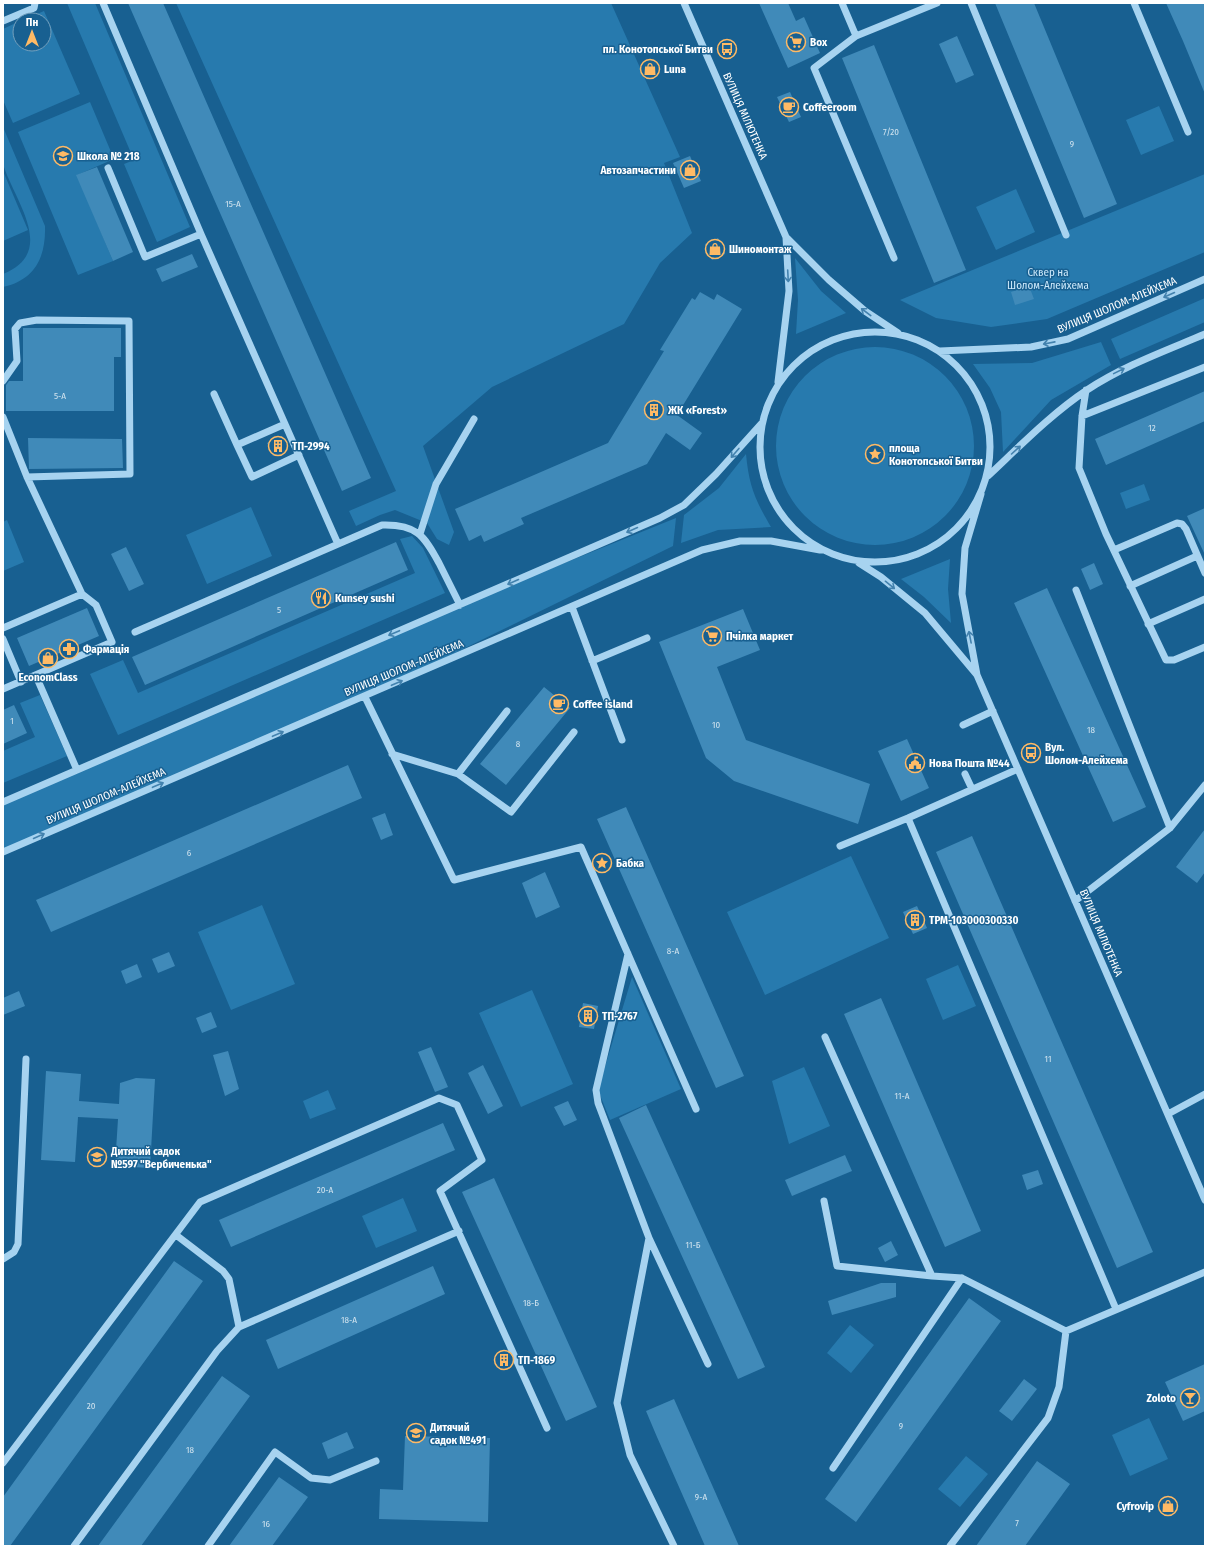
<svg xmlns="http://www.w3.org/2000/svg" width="1208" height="1549" font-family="'Fira Sans Condensed',sans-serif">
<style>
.green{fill:#277aae}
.building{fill:#408ab9}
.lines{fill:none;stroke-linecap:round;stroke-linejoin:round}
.minor{stroke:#a7d3f0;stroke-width:7}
.oneway{stroke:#4382ae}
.labels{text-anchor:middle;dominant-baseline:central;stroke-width:3;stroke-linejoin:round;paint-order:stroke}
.number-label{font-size:9px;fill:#cfe2ee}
.poi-label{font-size:11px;font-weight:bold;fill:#fff;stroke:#186091;text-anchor:start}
.street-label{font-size:11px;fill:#fff;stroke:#186091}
.park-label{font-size:11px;fill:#cde9fb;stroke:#186091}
</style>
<rect width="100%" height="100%" fill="#186091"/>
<path class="green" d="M67 3H95L190 227 157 242 124 164 134 160Z
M176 3H611L680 157 664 163 692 233 660 263 624 324 492 387 423 446 454 532 449 545 437 539 427 523 395 510 380 515 356 526 349 511 396 491Z
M44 11 80 94 13 123 3 100V29L20 21V44H44V20H23Z
M90 102 114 159 77 175 113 261 78 275 18 132Z
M1159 106 1174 141 1141 155 1126 120Z
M3 127 45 226C46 257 35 280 3 287V274C57 252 16 203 4 167 0 156 3 139 3 127Z
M3 171 28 230 3 241Z
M1205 174V252L1047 319 991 327 936 318 900 300Z
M1016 189 1035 232 996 250 976 207Z
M795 258 821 291 846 313 796 334 798 300Z
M1205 298V322L1120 359 1111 339Z
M1101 342 1111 365 1051 400 1003 452 1001 412 990 388 973 364 1032 363Z
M776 446a99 99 0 1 1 198 0a99 99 0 1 1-198 0Z
M746 454C749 486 755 500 771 527L718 530 681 543 684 515 719 488Z
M1144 484 1150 500 1126 509 1120 493Z
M251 507 272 556 207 584 186 535Z
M676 518 673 546 365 697 3 852V802L460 605Z
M7 520 24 562 3 571V522Z
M412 536 423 548 445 593 118 735 90 674 123 660 138 693 415 573 400 539Z
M950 559 948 589 951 623 924 597 901 579Z
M40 695 67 756 3 783V751L35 737 20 703Z
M851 856 889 938 765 995 727 912Z
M262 905 295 984 231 1010 198 932Z
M958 965 976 1006 943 1020 926 979Z
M632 977 681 1089 610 1120 598 1090Z
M532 990 573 1084 521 1107 479 1013Z
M804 1067 830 1126 789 1144 772 1081Z
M328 1090 336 1109 310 1119 303 1101Z
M403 1198 417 1231 376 1248 362 1216Z
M850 1325 874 1345 851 1373 827 1353Z
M1149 1418 1168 1459 1130 1476 1112 1435Z
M966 1456 988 1474 960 1507 938 1489Z"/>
<path class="building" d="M128 3H163L371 478 342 491Z
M759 3H788L796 21 804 17 820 53 788 68Z
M995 3H1034L1117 204 1084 218Z
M1166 3H1205V94L1183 41Z
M957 36 974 75 956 83 939 44Z
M874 45 966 270 934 283 842 58Z
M790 92 801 117 789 122 777 97Z
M690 156 701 181 684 188 673 163Z
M97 167 133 252 113 261 76 175Z
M718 238 725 254 712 260 705 244Z
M192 254 198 267 162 282 156 269Z
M1029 286 1034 299 1015 305 1011 292Z
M700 292 714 300 717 294 742 309 677 415 702 433 690 450 666 433 647 464 521 518 524 524 484 542 481 535 469 541 455 509 608 443 664 351 660 350 692 298 695 300Z
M23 328H121V357H114V411H6V385L9 381H23Z
M1205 391V421L1106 465 1095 439Z
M282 436 288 449 273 456 267 443Z
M28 438 122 439 123 468 29 469Z
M1205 508V555L1187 516Z
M396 542 408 570 145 685 132 657Z
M126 547 144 584 129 591 111 554Z
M1094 563 1103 584 1090 590 1081 569Z
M1047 588 1146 807 1113 822 1014 603Z
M87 608 99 636 29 666 17 638Z
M743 609 760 650 717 667 746 740 870 784 858 824 734 781 706 758 659 642Z
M544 687 570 708 506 785 480 764Z
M14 705 27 733 3 744V710Z
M907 739 929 788 901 801 878 751Z
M348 765 362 798 51 932 36 900Z
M626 807 744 1076 716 1088 597 819Z
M385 813 393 835 381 840 372 818Z
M1205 829V872L1197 883 1176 867Z
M972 836 1153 1252 1117 1268 936 852Z
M545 872 560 907 536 918 522 883Z
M917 906 927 928 913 934 903 912Z
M169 952 175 966 158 973 152 959Z
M137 964 142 977 126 984 121 971Z
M19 991 25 1006 3 1015V998Z
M881 998 981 1231 945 1247 844 1014Z
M583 1003 598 1006 594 1029 579 1027Z
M211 1012 217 1027 202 1033 196 1018Z
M431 1047 448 1087 435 1092 418 1052Z
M228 1051 239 1089 225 1096 213 1055Z
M483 1065 503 1106 488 1114 468 1073Z
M46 1071 81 1074 79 1101 119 1104 120 1083 136 1078 155 1079 150 1168 115 1166 118 1119 78 1117 75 1162 41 1160Z
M568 1101 577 1120 564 1126 554 1107Z
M646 1105 765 1367 738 1379 619 1118Z
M443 1123 455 1150 231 1247 219 1220Z
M845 1155 852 1171 792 1196 785 1180Z
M1038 1170 1043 1184 1027 1190 1022 1175Z
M494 1178 597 1407 566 1421 462 1192Z
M891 1241 898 1255 885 1262 878 1248Z
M174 1261 203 1281 10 1546H3V1497Z
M433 1266 445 1294 278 1369 266 1340Z
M881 1283H896V1297L832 1315 828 1301Z
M969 1298 1001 1321 856 1522 825 1499Z
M1205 1364V1411L1183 1421 1165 1382Z
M222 1376 250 1396 141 1546H98Z
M1024 1379 1037 1389 1012 1421 999 1411Z
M674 1399 739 1546H705L657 1437 646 1411Z
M347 1432 354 1448 328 1459 322 1443Z
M405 1436 490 1438 488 1522 379 1519 380 1489 403 1490Z
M1037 1461 1070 1484 1025 1546H976Z
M279 1477 308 1497 272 1546H229Z"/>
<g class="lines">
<path class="minor" d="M103 3 201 234 338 544
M684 3 786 237 789 291 778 382
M842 3 856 36
M971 3 1066 235
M1134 3 1188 132
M3 21 34 8 35 3
M108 168 145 257 201 234
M786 237 829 280 865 311 898 333
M894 258 814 68 856 36 937 3
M760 447a115 115 0 1 1 230 0a115 115 0 1 1-230 0Z
M940 351 1031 347 1068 339 1205 279
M3 381 17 361 15 329 20 323 37 320 129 321 130 474 27 477
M1086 390 1082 416 1079 468 1106 534 1166 660H1174L1205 647
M214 394 237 445 285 424
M1082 416 1205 367
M3 417 27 477 82 594 96 605 112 642 3 689
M237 445 252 477 299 455
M988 476C1019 447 1051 414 1087 390 1123 366 1165 351 1205 334
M981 494 965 548 962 594 977 675 1205 1200
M420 534 436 484 474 419
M1114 550 1177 523 1182 524 1186 529 1205 573
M859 563 881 577 925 613 977 675
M1130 586 1197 556
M1076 590 1170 828
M572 607 622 740
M1148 624 1205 599
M3 628 82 594
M135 632 382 525C416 524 424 535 439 563 446 577 453 591 460 605
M3 639 21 682
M592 661 647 638
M36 676 77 770
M365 697 454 880 581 847 696 1109
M963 725 993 711
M392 754 458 774 511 812 574 732
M458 774 507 711
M965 774 972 789
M3 802 660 518 684 505 716 474 761 424
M908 818 1116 1309
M840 846 908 818 1018 769
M3 852 702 550 740 541H771L820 550
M1075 901 1170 828 1205 785
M628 954 596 1090 598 1103 649 1238 617 1403 630 1455 674 1546
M825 1037 932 1276 962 1278 1066 1331 1205 1272
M1168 1114 1205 1094
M824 1201 837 1266 932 1276
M176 1235 223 1271 229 1279 239 1327
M649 1238 708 1364
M3 1259 14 1252 18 1244 26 1059
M3 1463 200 1202 439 1098 457 1105 482 1160 440 1191 547 1428
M833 1468 962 1278
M74 1546 217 1351 239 1327 459 1231
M208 1546 275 1452 311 1478 330 1480 376 1461
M950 1546 1048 1418 1059 1387 1066 1331"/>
</g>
<defs><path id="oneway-shaft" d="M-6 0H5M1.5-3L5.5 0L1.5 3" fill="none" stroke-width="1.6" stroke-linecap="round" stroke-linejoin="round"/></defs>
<g class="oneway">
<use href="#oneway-shaft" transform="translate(788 276) rotate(87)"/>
<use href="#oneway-shaft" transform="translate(1169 295) rotate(156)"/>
<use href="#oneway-shaft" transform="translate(866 312) rotate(-143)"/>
<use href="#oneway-shaft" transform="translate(1049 343) rotate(169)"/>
<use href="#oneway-shaft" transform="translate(1119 371) rotate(-26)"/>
<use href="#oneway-shaft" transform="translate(1016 450) rotate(-42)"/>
<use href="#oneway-shaft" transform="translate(735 453) rotate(131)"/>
<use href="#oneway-shaft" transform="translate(632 530) rotate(156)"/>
<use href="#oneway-shaft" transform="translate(513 582) rotate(156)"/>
<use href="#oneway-shaft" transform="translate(890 585) rotate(39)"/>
<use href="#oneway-shaft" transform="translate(394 633) rotate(157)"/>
<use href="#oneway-shaft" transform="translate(970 637) rotate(-101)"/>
<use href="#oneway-shaft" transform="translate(397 683) rotate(-23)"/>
<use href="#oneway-shaft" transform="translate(278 734) rotate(-23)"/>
<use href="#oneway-shaft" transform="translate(158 785) rotate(-23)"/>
<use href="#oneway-shaft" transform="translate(39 836) rotate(-24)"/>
</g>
<defs>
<g id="supermarket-ring" transform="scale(1)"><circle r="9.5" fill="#186091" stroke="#ffba65" stroke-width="1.5"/><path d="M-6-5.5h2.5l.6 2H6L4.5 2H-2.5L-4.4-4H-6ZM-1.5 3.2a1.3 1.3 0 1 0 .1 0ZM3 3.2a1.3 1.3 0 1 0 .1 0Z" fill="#ffba65"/></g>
<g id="bus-ring" transform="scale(1)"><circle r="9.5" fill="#186091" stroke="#ffba65" stroke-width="1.5"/><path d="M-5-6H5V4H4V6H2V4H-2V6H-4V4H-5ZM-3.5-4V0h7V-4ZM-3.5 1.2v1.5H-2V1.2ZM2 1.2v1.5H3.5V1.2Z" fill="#ffba65"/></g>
<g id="shop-ring" transform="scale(1)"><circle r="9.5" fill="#186091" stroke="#ffba65" stroke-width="1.5"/><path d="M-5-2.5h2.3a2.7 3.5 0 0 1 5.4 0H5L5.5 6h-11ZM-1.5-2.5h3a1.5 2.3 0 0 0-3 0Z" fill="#ffba65"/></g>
<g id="cafe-ring" transform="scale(1)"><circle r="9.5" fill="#186091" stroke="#ffba65" stroke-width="1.5"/><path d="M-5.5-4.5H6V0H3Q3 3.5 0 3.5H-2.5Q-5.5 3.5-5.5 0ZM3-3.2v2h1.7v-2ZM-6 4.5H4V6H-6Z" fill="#ffba65"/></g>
<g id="school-ring" transform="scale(1)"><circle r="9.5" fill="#186091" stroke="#ffba65" stroke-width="1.5"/><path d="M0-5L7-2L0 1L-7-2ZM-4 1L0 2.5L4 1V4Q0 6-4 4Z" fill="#ffba65"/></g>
<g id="building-ring" transform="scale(1)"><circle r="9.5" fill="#186091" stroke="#ffba65" stroke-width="1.5"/><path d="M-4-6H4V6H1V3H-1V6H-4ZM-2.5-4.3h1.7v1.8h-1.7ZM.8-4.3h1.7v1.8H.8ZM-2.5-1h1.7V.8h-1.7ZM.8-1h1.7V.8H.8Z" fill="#ffba65"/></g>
<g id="sight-ring" transform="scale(1)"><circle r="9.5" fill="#186091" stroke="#ffba65" stroke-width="1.5"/><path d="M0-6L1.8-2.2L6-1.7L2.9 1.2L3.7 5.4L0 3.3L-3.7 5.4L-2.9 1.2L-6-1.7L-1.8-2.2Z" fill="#ffba65"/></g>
<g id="restaurant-ring" transform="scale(1)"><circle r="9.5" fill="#186091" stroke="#ffba65" stroke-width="1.5"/><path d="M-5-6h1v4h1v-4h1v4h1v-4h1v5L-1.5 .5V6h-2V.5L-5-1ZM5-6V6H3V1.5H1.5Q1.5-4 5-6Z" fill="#ffba65"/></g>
<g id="pharmacy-ring" transform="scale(1)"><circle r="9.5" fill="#186091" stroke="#ffba65" stroke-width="1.5"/><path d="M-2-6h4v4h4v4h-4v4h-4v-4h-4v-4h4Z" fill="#ffba65"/></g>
<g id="civic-ring" transform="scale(1)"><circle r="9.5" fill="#186091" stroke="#ffba65" stroke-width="1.5"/><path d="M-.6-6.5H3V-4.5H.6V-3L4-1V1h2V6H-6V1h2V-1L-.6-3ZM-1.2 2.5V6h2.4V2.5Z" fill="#ffba65"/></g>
<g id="bar-ring" transform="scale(1)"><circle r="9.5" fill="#186091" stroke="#ffba65" stroke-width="1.5"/><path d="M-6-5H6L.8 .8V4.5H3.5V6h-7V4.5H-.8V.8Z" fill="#ffba65"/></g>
</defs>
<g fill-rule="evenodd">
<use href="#supermarket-ring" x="796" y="42"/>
<use href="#bus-ring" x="727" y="49"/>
<use href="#shop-ring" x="650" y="69"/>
<use href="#cafe-ring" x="789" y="107"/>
<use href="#school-ring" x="63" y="156"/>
<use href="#shop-ring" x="690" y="170"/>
<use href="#shop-ring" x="715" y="249"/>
<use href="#building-ring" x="654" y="410"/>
<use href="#building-ring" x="278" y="446"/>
<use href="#sight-ring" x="875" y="454"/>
<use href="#restaurant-ring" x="321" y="598"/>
<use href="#supermarket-ring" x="712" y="636"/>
<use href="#pharmacy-ring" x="69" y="649"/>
<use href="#shop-ring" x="48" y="658"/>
<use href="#cafe-ring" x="559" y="704"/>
<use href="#bus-ring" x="1031" y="753"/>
<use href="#civic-ring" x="915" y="763"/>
<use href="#sight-ring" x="602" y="863"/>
<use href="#building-ring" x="915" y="920"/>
<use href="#building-ring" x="588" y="1016"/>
<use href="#school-ring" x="97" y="1157"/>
<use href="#building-ring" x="504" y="1360"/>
<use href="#bar-ring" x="1190" y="1398"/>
<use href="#school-ring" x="416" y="1433"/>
<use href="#shop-ring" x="1168" y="1506"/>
</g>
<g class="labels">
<g class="number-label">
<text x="891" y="132">7/20</text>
<text x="1072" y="144">9</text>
<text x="233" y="204">15-А</text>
<text x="60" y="396">5-А</text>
<text x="1152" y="428">12</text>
<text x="279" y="610">5</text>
<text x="12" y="721">1</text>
<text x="716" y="725">10</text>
<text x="1091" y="730">18</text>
<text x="518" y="744">8</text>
<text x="189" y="853">6</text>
<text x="673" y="951">8-А</text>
<text x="1048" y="1059">11</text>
<text x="902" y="1096">11-А</text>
<text x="325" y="1190">20-А</text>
<text x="693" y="1245">11-Б</text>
<text x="531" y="1303">18-Б</text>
<text x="349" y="1320">18-А</text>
<text x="91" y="1406">20</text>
<text x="901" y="1426">9</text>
<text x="190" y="1450">18</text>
<text x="701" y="1497">9-А</text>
<text x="1017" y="1523">7</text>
<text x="266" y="1524">16</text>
</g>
<g class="poi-label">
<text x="810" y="42">Box</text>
<text x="713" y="49" text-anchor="end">пл. Конотопської Битви</text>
<text x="664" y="69">Luna</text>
<text x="803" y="107">Coffeeroom</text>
<text x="77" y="156">Школа № 218</text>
<text x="676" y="170" text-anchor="end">Автозапчастини</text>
<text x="729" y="249">Шиномонтаж</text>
<text x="668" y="410">ЖК «Forest»</text>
<text x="292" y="446">ТП-2994</text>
<text x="889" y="448">площа<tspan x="889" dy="13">Конотопської Битви</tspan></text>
<text x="335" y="598">Kunsey sushi</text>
<text x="726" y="636">Пчілка маркет</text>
<text x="83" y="649">Фармація</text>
<text x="48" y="677" text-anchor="middle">EconomClass</text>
<text x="573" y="704">Coffee island</text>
<text x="1045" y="747">Вул.<tspan x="1045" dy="13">Шолом-Алейхема</tspan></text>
<text x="929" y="763">Нова Пошта №44</text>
<text x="616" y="863">Бабка</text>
<text x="929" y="920">ТРМ-103000300330</text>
<text x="602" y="1016">ТП-2767</text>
<text x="111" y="1151">Дитячий садок<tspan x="111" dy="13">№597 "Вербиченька"</tspan></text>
<text x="518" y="1360">ТП-1869</text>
<text x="1176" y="1398" text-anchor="end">Zoloto</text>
<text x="430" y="1427">Дитячий<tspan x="430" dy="13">садок №491</tspan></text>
<text x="1154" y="1506" text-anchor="end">Cyfrovip</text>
</g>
<g class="street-label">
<text transform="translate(745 116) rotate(66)">ВУЛИЦЯ МІЛЮТЕНКА</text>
<text transform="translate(1117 305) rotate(-23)">ВУЛИЦЯ ШОЛОМ-АЛЕЙХЕМА</text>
<text transform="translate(404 668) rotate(-23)">ВУЛИЦЯ ШОЛОМ-АЛЕЙХЕМА</text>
<text transform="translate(106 796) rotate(-23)">ВУЛИЦЯ ШОЛОМ-АЛЕЙХЕМА</text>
<text transform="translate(1101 933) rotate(67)">ВУЛИЦЯ МІЛЮТЕНКА</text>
</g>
<g class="park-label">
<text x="1048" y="272">Сквер на<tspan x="1048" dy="13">Шолом-Алейхема</tspan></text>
</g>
</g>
<rect width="1208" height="1549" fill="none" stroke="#ffffff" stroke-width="8"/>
<g transform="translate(32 32)"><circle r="19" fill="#186091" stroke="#74a0bd"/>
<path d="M0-3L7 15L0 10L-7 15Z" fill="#ffba65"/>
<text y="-6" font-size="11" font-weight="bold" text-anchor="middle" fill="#ffffff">Пн</text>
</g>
</svg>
